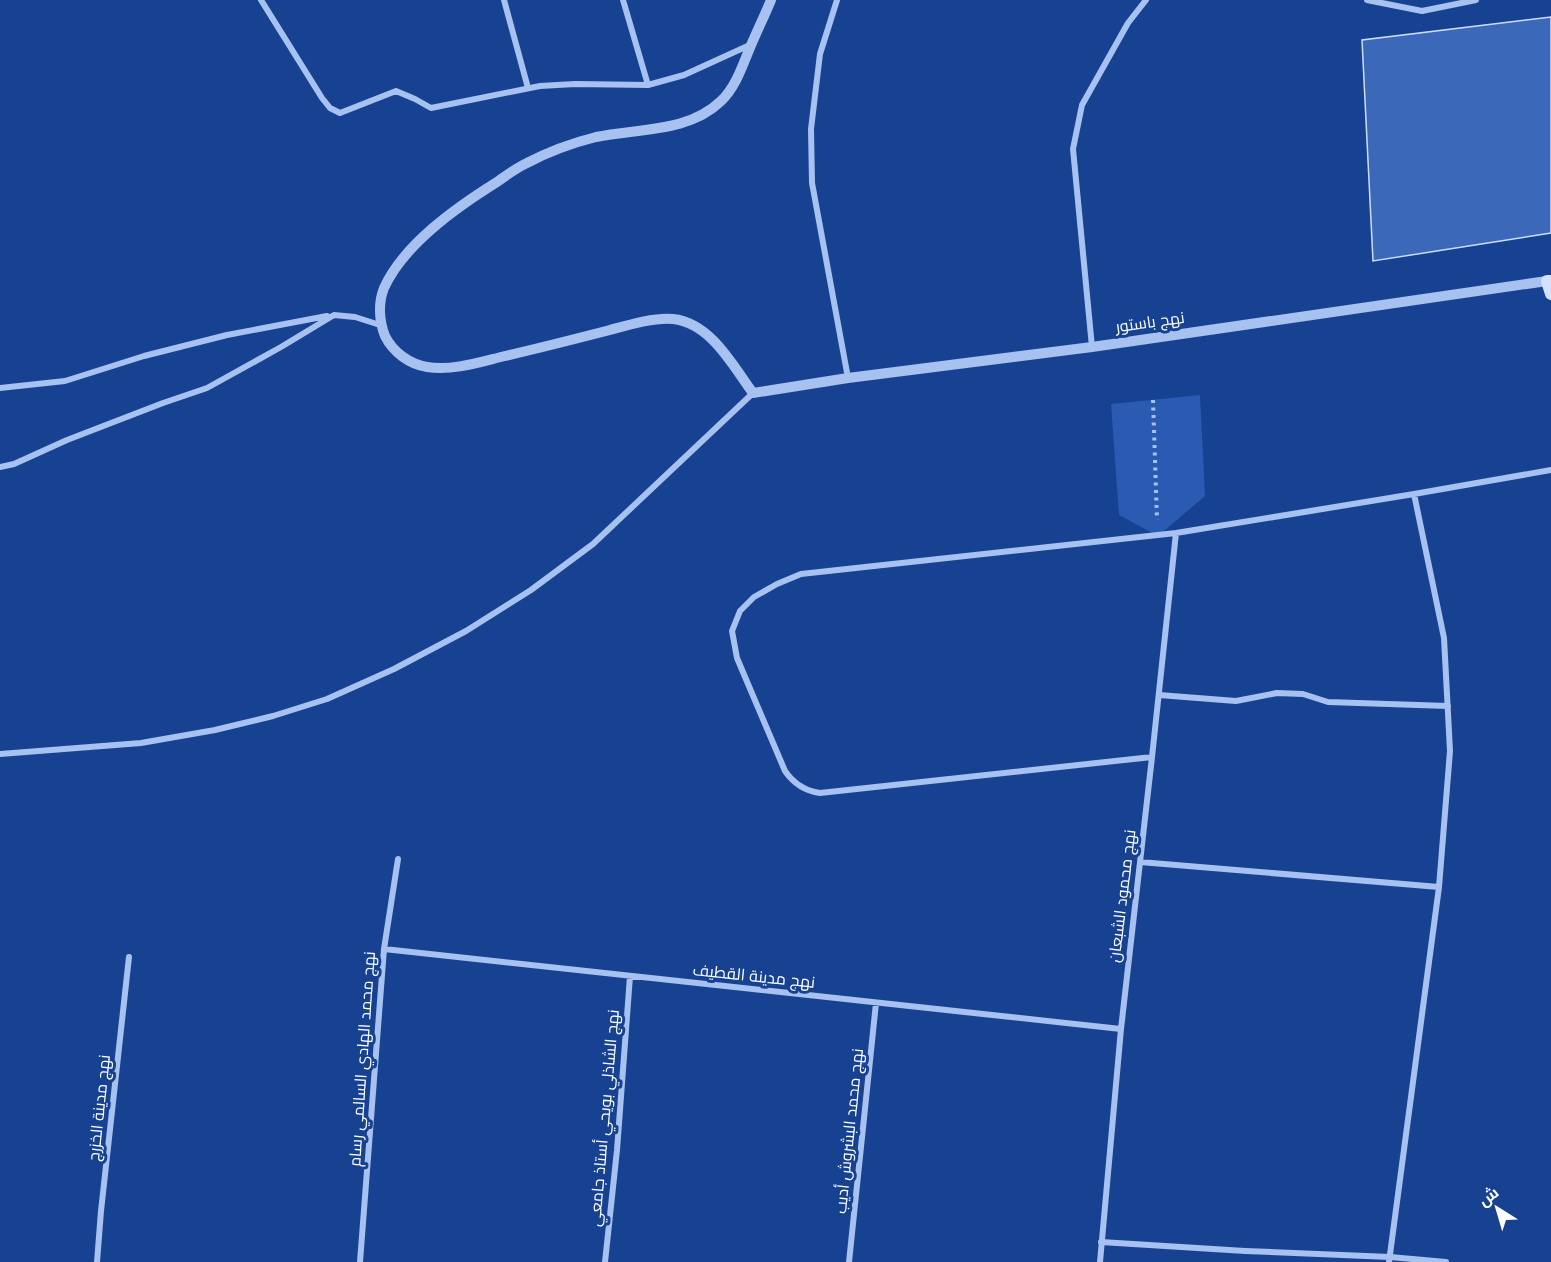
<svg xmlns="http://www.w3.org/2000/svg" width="1551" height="1262" font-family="Poppins,Cairo,sans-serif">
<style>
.green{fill:#2a5ab1}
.building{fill:#3c68b9;stroke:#cddefb;stroke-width:1.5}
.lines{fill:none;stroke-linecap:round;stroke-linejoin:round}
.path{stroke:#a7c1f0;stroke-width:4;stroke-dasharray:3 4.5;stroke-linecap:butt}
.minor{stroke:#a7c1f0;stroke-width:6}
.tertiary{stroke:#a7c1f0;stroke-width:10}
.secondary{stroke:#d5e2fb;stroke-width:12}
.labels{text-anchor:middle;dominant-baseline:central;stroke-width:6;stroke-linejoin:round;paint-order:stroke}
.street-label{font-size:16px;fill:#fff;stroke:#174292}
</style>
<rect width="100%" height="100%" fill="#174292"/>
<path class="green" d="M1200 395 1205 496 1158 536 1119 515 1111 404Z"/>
<path class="building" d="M1551 17V233L1373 261 1362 40Z"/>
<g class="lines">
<path class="path" d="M1153 400 1157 520"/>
<path class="minor" d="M261 0 322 98 330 108 340 113 396 91 415 99 431 108 540 86 575 84 648 85 684 75 752 44
M504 0 528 88
M623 0 648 85
M837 0 820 54 811 129 812 183 848 378
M1367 0 1422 11 1476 0
M1092 347 1073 149 1082 105 1128 23 1146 0
M0 388 65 381 144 356 227 335 327 316
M0 467 14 464 67 440 163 403 207 388 281 347 334 315 355 317 380 325
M1159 695 1236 701 1277 693 1303 694 1328 702 1448 706
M0 754 141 743 215 730 273 716 327 699 394 669 466 631 531 590 593 544 753 393
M1152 757 820 793C805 791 794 784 785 771L737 658 732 631 740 611 754 597 777 584 801 574 1176 533 1414 494 1551 470
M1140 862 1439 887
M384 949 1121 1029
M1101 1242 1245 1251 1390 1257 1446 1262
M97 1262 101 1211 129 957
M360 1262 384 949 398 859
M605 1262 617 1150 630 976
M849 1262 876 1003
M1100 1262 1121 1029 1152 757 1176 533
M1389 1262 1439 887 1450 751 1444 638 1414 494"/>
<path class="tertiary" d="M771 0C764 17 756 33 749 50 742 67 735 88 721 101 688 133 638 128 596 137 572 143 548 152 527 163 516 168 507 175 497 182 457 207 404 244 384 288 378 303 379 321 385 336 393 352 409 364 427 367 453 371 480 362 505 356 540 348 575 339 610 330 628 325 654 317 673 319 711 323 733 366 753 393L848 378 1092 347 1547 281"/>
<path class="secondary" d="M1551 281H1547L1551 294"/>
</g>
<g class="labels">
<g class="street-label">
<text transform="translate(1150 322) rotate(-8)">نهج باستور</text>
<text transform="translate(1122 896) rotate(-83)">نهج محمود الشبعان</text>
<text transform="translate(754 976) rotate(6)">نهج مدينة القطيف</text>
<text transform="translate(362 1059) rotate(-86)">نهج محمد الهادي السالمي رسام</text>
<text transform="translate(99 1108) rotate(-84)">نهج مدينة الخزرج</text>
<text transform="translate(604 1118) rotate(-85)">نهج الشاذلي بويحي أستاذ جامعي</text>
<text transform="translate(849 1131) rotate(-84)">نهج محمد البشروش أديب</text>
</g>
</g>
<g transform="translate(1497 1208) rotate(323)" stroke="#174292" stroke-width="4.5" paint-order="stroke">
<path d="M0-4.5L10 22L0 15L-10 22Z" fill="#ffffff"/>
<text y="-9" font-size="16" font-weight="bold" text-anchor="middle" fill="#ffffff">ش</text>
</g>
</svg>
